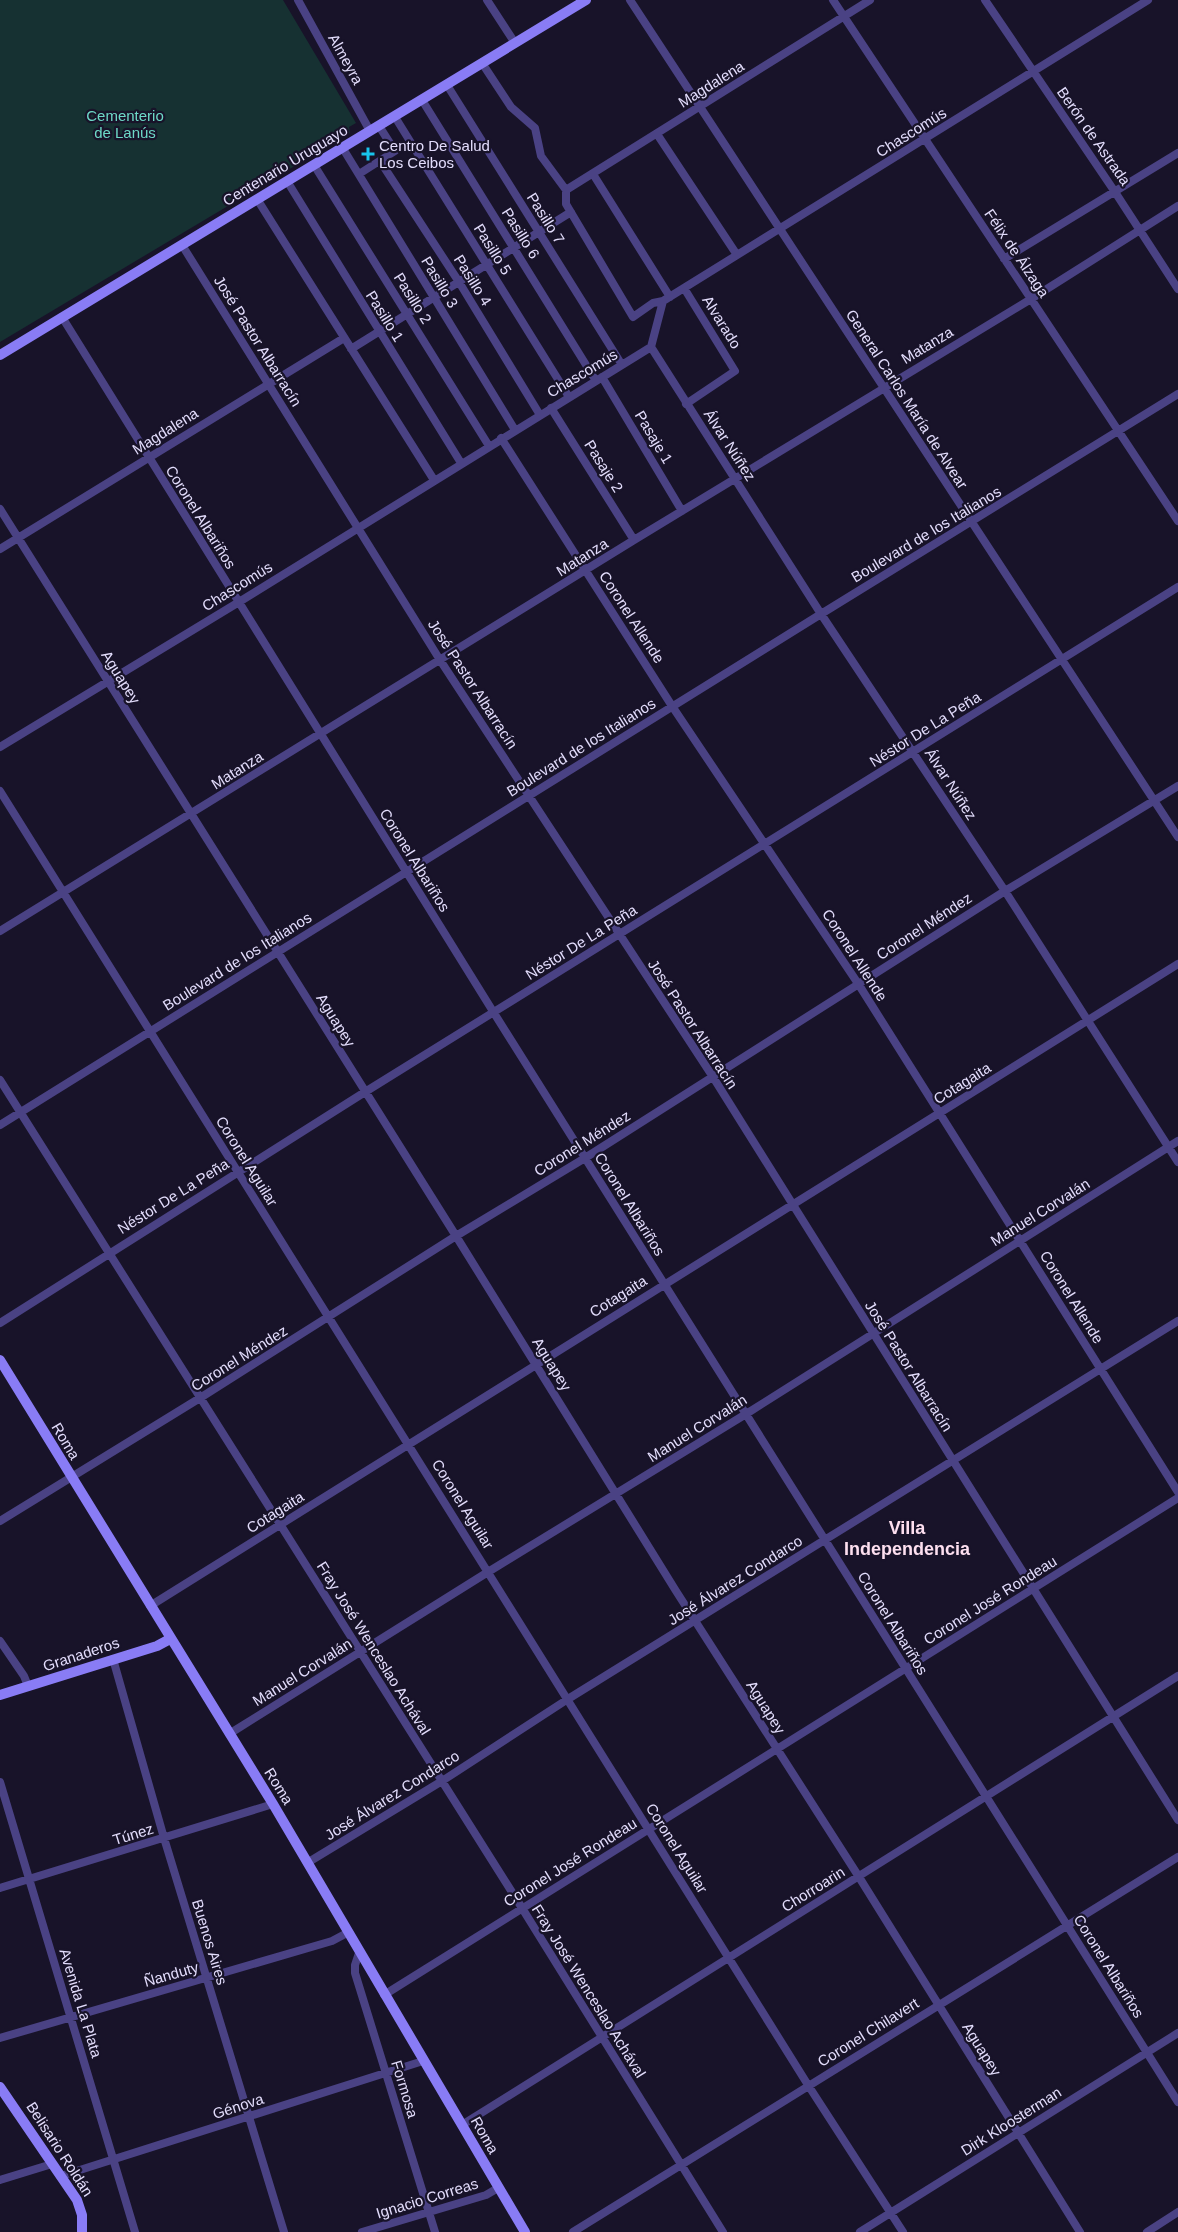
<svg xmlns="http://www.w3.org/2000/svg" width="1178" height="2232" font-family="Arial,sans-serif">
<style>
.green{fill:#163132}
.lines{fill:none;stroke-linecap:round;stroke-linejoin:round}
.street{stroke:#4a4284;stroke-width:8}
.secondary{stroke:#897cf5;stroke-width:10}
.poi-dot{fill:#18c5ed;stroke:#181329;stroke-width:2}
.labels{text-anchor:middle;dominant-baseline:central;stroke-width:4.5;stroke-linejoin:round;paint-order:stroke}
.street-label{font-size:15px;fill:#e3ddfc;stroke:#181329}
.park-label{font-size:15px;fill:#6dd8c7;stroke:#181329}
.poi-label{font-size:15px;fill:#e3ddfc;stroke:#181329;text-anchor:start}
.quarter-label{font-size:18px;font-weight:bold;fill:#fddfef;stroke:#181329}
</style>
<rect width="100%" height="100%" fill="#181329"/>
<path class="green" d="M0 0H283L356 123 349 127 350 133 0 342Z"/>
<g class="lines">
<path class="street" d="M298 0 370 131
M487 0 515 43
M630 0 1178 837
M833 0 1178 521
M985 0 1115 192 1178 289
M482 63 511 107 535 128 541 156 566 190V204L633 317 653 303 663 301 1148 0
M447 85 622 365
M422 100 596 381
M395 117 569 397
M657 134 737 255
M342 147 515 430
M380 161 459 282 540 415
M314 165 489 446
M359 174 395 151 379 126
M593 174 670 297
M287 181 461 463
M566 190 870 0
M257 199 434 480
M182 245 440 660 713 1077 1178 1820
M1004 259 1178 153
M684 288 735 371 686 404
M62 317 494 1013 1178 2102
M651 347 821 614 1005 891 1178 1162
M351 349 571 212
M602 377 682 511
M551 408 634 540
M501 438 672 706 859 985 1178 1492
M0 509 456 1236 676 1591 859 1877 1080 2232
M0 549 344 338
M0 747 239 602 651 347 663 301
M0 791 808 2085 903 2232
M0 931 634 540 1031 299 1178 206
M0 1080 522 1908 723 2232
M0 1125 821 614 1178 394
M0 1323 365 1092 1178 587
M0 1521 200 1398 456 1236 585 1158 1005 891 1178 786
M150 1606 1178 964
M0 1641 24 1676 28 1686
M113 1659 164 1838 284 2232
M229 1734 488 1572 746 1414 1178 1141
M0 1782 135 2232
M307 1863 442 1781 568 1699 1178 1321
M0 1888 273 1804
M359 1953 355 1965V1973L435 2232
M384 1995 1178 1498
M0 2038 332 1941 347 1933
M462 2125 1178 1676
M61 2176 423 2061
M0 2180 52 2164
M362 2232 486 2195 498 2188
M573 2232 1178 1857
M860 2232 1178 2033
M1147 2232 1178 2212"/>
<path class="secondary" d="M0 355 586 0
M0 1360 273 1804 525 2232
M0 1695 157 1646 170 1639
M0 2087 77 2200 82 2215V2232"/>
</g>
<path class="poi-dot" d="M365.5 146.5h5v5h5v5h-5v5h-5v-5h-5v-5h5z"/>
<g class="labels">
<g class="street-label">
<text transform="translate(346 59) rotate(61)">Almeyra</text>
<text transform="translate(711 84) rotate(-32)">Magdalena</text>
<text transform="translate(911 132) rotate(-32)">Chascomús</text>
<text transform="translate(1094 136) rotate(55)">Berón de Astrada</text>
<text transform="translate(285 165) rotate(-31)">Centenario Uruguayo</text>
<text transform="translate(546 218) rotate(58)">Pasillo 7</text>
<text transform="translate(521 233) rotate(58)">Pasillo 6</text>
<text transform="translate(493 249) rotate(58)">Pasillo 5</text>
<text transform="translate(1017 253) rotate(56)">Félix de Álzaga</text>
<text transform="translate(473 280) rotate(58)">Pasillo 4</text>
<text transform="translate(440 282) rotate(59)">Pasillo 3</text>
<text transform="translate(413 298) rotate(58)">Pasillo 2</text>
<text transform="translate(385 316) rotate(58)">Pasillo 1</text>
<text transform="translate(722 322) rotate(58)">Alvarado</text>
<text transform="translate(258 341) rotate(58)">José Pastor Albarracín</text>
<text transform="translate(927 345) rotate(-31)">Matanza</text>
<text transform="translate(582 373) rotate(-31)">Chascomús</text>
<text transform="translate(907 399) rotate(57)">General Carlos María de Alvear</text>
<text transform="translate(165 431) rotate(-32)">Magdalena</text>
<text transform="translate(654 437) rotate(59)">Pasaje 1</text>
<text transform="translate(730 445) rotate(57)">Álvar Núñez</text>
<text transform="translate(604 466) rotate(58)">Pasaje 2</text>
<text transform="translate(201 517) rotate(58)">Coronel Albariños</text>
<text transform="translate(926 534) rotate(-31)">Boulevard de los Italianos</text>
<text transform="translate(582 557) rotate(-32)">Matanza</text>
<text transform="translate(237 586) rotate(-32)">Chascomús</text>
<text transform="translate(632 617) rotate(57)">Coronel Allende</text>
<text transform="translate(121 677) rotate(58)">Aguapey</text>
<text transform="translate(473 684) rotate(57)">José Pastor Albarracín</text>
<text transform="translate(925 729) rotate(-32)">Néstor De La Peña</text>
<text transform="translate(581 747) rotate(-32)">Boulevard de los Italianos</text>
<text transform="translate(237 770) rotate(-32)">Matanza</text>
<text transform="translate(951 784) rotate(57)">Álvar Núñez</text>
<text transform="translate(415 860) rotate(58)">Coronel Albariños</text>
<text transform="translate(924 926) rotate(-33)">Coronel Méndez</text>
<text transform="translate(581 942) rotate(-32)">Néstor De La Peña</text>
<text transform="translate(855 955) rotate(57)">Coronel Allende</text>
<text transform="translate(237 961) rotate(-32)">Boulevard de los Italianos</text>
<text transform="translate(336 1020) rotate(58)">Aguapey</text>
<text transform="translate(693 1024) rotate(57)">José Pastor Albarracín</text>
<text transform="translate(962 1083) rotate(-32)">Cotagaita</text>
<text transform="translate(582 1143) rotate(-32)">Coronel Méndez</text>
<text transform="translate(247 1161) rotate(58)">Coronel Aguilar</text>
<text transform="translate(173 1196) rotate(-32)">Néstor De La Peña</text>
<text transform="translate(630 1204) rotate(58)">Coronel Albariños</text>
<text transform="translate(1040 1212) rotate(-32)">Manuel Corvalán</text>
<text transform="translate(618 1296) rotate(-32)">Cotagaita</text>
<text transform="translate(1072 1297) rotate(58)">Coronel Allende</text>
<text transform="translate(239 1358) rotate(-32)">Coronel Méndez</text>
<text transform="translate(552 1364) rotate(58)">Aguapey</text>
<text transform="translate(909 1366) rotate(58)">José Pastor Albarracín</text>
<text transform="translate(697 1428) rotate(-32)">Manuel Corvalán</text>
<text transform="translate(66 1441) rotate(59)">Roma</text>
<text transform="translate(463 1504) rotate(58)">Coronel Aguilar</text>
<text transform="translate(275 1512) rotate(-32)">Cotagaita</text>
<text transform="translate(735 1580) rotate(-32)">José Álvarez Condarco</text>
<text transform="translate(990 1600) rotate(-32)">Coronel José Rondeau</text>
<text transform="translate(893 1623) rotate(58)">Coronel Albariños</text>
<text transform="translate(374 1648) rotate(58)">Fray José Wenceslao Achával</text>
<text transform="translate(81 1654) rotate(-18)">Granaderos</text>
<text transform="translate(302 1672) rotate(-32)">Manuel Corvalán</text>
<text transform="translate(766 1707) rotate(58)">Aguapey</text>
<text transform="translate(279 1786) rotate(58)">Roma</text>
<text transform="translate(392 1795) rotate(-32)">José Álvarez Condarco</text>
<text transform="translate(133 1834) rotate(-17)">Túnez</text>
<text transform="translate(677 1848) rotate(58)">Coronel Aguilar</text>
<text transform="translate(570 1862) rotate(-32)">Coronel José Rondeau</text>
<text transform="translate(813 1889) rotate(-32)">Chorroarin</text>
<text transform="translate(210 1942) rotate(73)">Buenos Aires</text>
<text transform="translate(1109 1966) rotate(58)">Coronel Albariños</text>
<text transform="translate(171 1974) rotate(-16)">Ñanduty</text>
<text transform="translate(589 1991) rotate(58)">Fray José Wenceslao Achával</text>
<text transform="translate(81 2003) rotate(73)">Avenida La Plata</text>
<text transform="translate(868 2032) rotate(-32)">Coronel Chilavert</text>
<text transform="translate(982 2049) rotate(58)">Aguapey</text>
<text transform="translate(405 2089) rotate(73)">Formosa</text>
<text transform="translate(238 2106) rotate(-18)">Génova</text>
<text transform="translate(1011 2121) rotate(-32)">Dirk Kloosterman</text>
<text transform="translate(485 2135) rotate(60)">Roma</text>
<text transform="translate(60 2149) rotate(57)">Belisario Roldán</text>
<text transform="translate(427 2198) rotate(-17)">Ignacio Correas</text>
</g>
<g class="park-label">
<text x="125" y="115">Cementerio<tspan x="125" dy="17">de Lanús</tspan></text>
</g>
<g class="poi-label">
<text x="379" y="145">Centro De Salud<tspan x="379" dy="17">Los Ceibos</tspan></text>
</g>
<g class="quarter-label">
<text x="907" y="1528">Villa<tspan x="907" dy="21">Independencia</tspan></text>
</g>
</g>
</svg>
